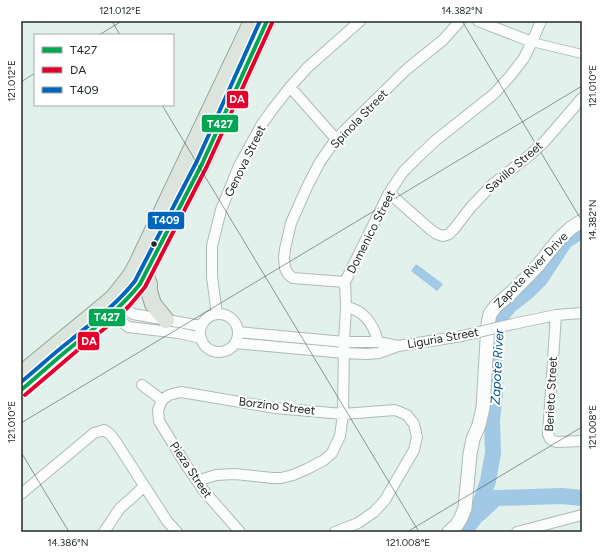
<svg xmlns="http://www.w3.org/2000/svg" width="603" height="553" font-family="Figtree,sans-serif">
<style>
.water{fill:#a1c8e4}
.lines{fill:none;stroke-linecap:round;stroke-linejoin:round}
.river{stroke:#a1c8e4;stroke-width:16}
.pedestrian-casing{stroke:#afbab7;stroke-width:10}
.minor-casing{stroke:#afbab7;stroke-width:12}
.tertiary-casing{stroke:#afbab7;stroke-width:15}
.primary-casing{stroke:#93a597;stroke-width:18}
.pedestrian{stroke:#fbfdfc;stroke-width:8}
.minor{stroke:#fbfdfc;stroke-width:10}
.tertiary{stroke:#fbfdfc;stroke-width:13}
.primary{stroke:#dce5dd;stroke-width:16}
.minor-bridge-casing{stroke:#afbab7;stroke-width:12;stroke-linecap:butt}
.minor-bridge{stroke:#fbfdfc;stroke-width:10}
.bus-1-casing{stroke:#fff;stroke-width:7}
.bus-2-casing{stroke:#fff;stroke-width:7}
.bus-3-casing{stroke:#fff;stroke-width:7}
.bus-1{stroke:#00a651;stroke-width:4}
.bus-2{stroke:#e4002b;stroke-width:4}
.bus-3{stroke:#0065bd;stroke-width:4}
.ticks{fill:none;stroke:#202a27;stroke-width:1;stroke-opacity:0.45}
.bus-dot{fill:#202a27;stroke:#fff;stroke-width:1.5}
.labels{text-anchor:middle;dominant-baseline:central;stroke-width:4;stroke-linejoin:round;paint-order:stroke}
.street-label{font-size:12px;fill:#202a27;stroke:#fff}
.water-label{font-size:13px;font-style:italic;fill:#058;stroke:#fff}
.line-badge{stroke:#fff;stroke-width:1.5}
.badge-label{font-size:11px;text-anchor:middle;font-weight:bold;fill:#fff}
.neatline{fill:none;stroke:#202a27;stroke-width:1.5}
.ticks-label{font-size:10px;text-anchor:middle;fill:#202a27}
</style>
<rect width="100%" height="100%" fill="#e2f1ec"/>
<path class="water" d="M416 264 443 284 437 291 411 271Z"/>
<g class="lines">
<path class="river" d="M479 514 496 498 562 496 582 498
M464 532 476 516 488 481 493 453 492 420 495 393 494 364 495 340 501 316 509 306 527 292 540 279 565 241 582 230"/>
<g class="pedestrian-casing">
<path id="pedestrian" d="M532 42 582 54"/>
</g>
<g class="minor-casing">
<path id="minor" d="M478 21 532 42
M290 87 336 139
M389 193 431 230 437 234 443 236 449 234 454 229 471 207 492 185 531 154 545 141 582 98
M345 282 293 278 288 274 285 268 284 258 285 249 291 223 307 187 320 162 336 139 346 129 407 69 443 40 460 21
M118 301 122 306 133 314 201 326
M346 307C364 310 374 325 378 342
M109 311 128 327 179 333 201 338
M217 314 212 277V246L221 210 239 166 262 124 272 110 290 87 308 67 360 21
M200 333a19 19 0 1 1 38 0a19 19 0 1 1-38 0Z
M556 315 548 434 550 439 556 442 582 441
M513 324 556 315 582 313
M238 332 344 342H378L398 346
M235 343 344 353 367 354 379 353 398 346 462 336
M142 385 162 400
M197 481 216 475 235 474 272 478H281L293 475 307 469 324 460 332 453 340 436 343 414 344 342 346 307 345 282 389 193 403 172 418 157 436 140 494 94 511 75 524 58 532 42 541 21
M21 494 94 433 104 430 110 434 116 442 167 521 177 532
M104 532 120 508 134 496 144 486
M240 532 204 491 186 465 159 421 158 410 162 400 169 395 181 392 275 408 343 414 395 410 407 415 414 424 417 437 414 450 385 500 374 512 358 523 335 532
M517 532 582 515"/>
</g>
<g class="tertiary-casing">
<path id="tertiary" d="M449 532 456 526 461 518 465 508 470 454 473 439 479 425 483 408 488 324 490 314 496 306 512 292 526 278 539 264 560 238 571 228 582 221"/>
</g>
<g class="primary-casing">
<path id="primary" d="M145 274 149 284V291L153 304 157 309 166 320
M21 374 113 298 131 275 136 266 252 21
M21 390C39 375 57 359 75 344 98 326 123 308 140 284L202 164 267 21"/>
</g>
<use href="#pedestrian" class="pedestrian"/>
<use href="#minor" class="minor"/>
<use href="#tertiary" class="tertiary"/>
<use href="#primary" class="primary"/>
<g class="minor-bridge-casing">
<path id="minor-bridge" d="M462 336 513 324"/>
</g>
<use href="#minor-bridge" class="minor-bridge"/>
<g class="bus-1-casing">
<path id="bus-1" d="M21 390C39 375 56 359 75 344 98 325 121 308 140 284L202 164 267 21"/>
</g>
<g class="bus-2-casing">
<path id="bus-2" d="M25 395 79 349 114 321 130 305 145 287 207 166 272 23"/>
</g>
<g class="bus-3-casing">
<path id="bus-3" d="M21 382C38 368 54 353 71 340 94 321 117 304 135 281L197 161 260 21"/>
</g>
<use href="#bus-1" class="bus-1"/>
<use href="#bus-2" class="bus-2"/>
<use href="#bus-3" class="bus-3"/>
</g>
<path class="ticks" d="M112 21 120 35M462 21 582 221M99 35 122 21M21 82 35 73M162 105 419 532M21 423 582 86M21 452 69 532M407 532 582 427"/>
<circle class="bus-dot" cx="154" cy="244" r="3.5"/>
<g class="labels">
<g class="street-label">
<text transform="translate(359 119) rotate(-46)">Spinola Street</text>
<text transform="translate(245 161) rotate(-64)">Genova Street</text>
<text transform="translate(514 167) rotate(-41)">Savillo Street</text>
<text transform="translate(371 232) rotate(-63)">Domenico Street</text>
<text transform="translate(531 270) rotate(-46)">Zapote River Drive</text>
<text transform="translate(443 338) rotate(-10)">Liguria Street</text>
<text transform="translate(551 394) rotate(-87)">Berieto Street</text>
<text transform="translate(277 406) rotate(7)">Borzino Street</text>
<text transform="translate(191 470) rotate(56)">Pieza Street</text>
</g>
<g class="water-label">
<text transform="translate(497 367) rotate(-87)">Zapote River</text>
</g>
</g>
<g class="line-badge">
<rect x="226" y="90" width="23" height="19" rx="4" fill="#e4002b"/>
<rect x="201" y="114" width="38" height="19" rx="4" fill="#00a651"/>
<rect x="147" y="211" width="38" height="19" rx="4" fill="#0065bd"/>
<rect x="88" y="308" width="38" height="19" rx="4" fill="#00a651"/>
<rect x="77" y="331" width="23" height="20" rx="4" fill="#e4002b"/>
</g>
<g class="badge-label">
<text x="237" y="103">DA</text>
<text x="220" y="128">T427</text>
<text x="166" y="224">T409</text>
<text x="107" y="321">T427</text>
<text x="89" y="345">DA</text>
</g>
<rect width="603" height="553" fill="none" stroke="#ffffff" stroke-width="44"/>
<rect x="34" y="34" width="140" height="72" fill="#ffffff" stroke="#a6aaa9"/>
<rect x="42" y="47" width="20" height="6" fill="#00a651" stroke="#a6aaa9"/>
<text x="70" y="54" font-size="12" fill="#202a27">T427</text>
<rect x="42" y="67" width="20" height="6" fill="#e4002b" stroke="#a6aaa9"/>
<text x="70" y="74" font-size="12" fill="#202a27">DA</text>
<rect x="42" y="87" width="20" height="6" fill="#0065bd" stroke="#a6aaa9"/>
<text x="70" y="94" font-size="12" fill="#202a27">T409</text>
<rect x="22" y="22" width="559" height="509" class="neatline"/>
<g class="ticks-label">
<text x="120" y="14">121.012°E</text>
<text x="462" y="14">14.382°N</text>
<text transform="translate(11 81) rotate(-90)" y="4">121.012°E</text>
<text transform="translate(592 86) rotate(-90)" y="4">121.010°E</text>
<text transform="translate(592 220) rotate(-90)" y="4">14.382°N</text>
<text transform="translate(11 422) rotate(-90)" y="4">121.010°E</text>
<text transform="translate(592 427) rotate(-90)" y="4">121.008°E</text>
<text x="68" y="546">14.386°N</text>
<text x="408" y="546">121.008°E</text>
</g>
</svg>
